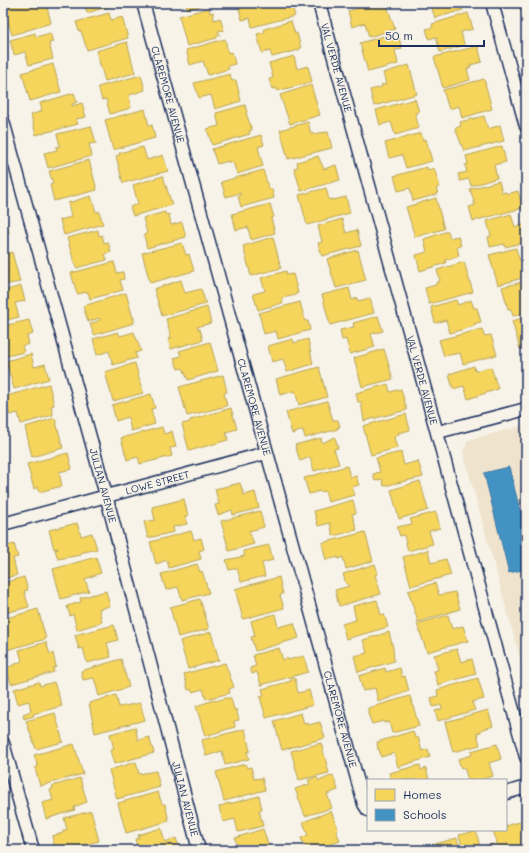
<svg xmlns="http://www.w3.org/2000/svg" width="529" height="853" font-family="Mali,sans-serif">
<style>
.built{fill:#efe3cd}
.homes{fill:#f6d55c;stroke:#b4a35d}
.schools{fill:#4393c3;stroke:#3775a5}
.lines{fill:none;stroke-linecap:round;stroke-linejoin:round}
.minor-casing{stroke:#1b2f5e;stroke-width:15}
.minor{stroke:#f7f3e8;stroke-width:12}
.labels{text-anchor:middle;dominant-baseline:central;stroke-width:4;stroke-linejoin:round;paint-order:stroke}
.street-label{font-size:10px;fill:#1b2f5e;stroke:#f7f3e8}
</style>
<rect width="100%" height="100%" fill="#f7f3e8"/>
<filter id="ink" filterUnits="userSpaceOnUse"><feTurbulence type="fractalNoise" baseFrequency=".025" numOctaves="2"/><feDisplacementMap in="SourceGraphic" scale="8" xChannelSelector="R" yChannelSelector="G"/><feConvolveMatrix kernelMatrix="1 2 1 2 8 2 1 2 1" color-interpolation-filters="sRGB"/></filter>
<g filter="url(#ink)">
<path class="built" d="M526 425V680L463 452 468 440Z"/>
<path class="homes" d="M12 3H46L51 23 12 35 8 22 5 23 3 6Z
M84 3H113L114 5 87 13Z
M186 3H212L187 9Z
M246 3H291L295 16 252 27 250 18 242 20 239 8 246 6Z
M377 3H386L395 29 369 37 365 23 352 27 348 11Z
M430 3H460L463 10 435 18Z
M518 3H526V16L523 17Z
M209 8 210 13 213 12 214 20 220 18 224 30 218 31 220 35 217 36V38L187 46 179 16Z
M109 13 111 20 122 17 128 38 87 50 81 31H79L76 22Z
M468 13 473 29 461 32 464 44 462 46 440 52 436 37 429 39 426 29 433 27 432 24Z
M291 21 295 34 297 33 301 48 299 50 272 57 270 51 262 53 257 34 265 32 264 29Z
M35 33 36 37 50 33 53 42 49 43 53 59 29 65 25 52 14 55 10 40Z
M391 34 392 40 399 38 402 49 395 50 398 64 368 72 360 43Z
M225 39 228 53 232 52 235 64 228 66 229 69 208 75 203 61 190 65 186 50Z
M127 42 135 73 105 81 96 51Z
M478 46 482 62 470 65 471 67 467 69 470 80 443 88 434 57Z
M294 56 297 69 308 66 312 82 277 91 276 88 272 89 269 79 273 78 269 63Z
M53 64 61 92 30 101 22 73Z
M409 65 417 94 374 106 370 90 382 87 381 85 386 84 383 73Z
M230 74 232 81 236 80 241 101 215 109 211 95 199 98 194 83Z
M141 75 145 90 129 95 131 108 110 114 106 99 102 100 98 87Z
M484 79 492 109 462 118 459 106 449 109 443 90Z
M311 85 320 115 290 124 280 95Z
M74 93 77 102 72 104V106L82 103 86 117 76 119 78 124 36 135 31 115 42 111 40 103Z
M415 99 419 112 415 113 419 128 395 135 391 122 380 125 376 110Z
M245 105 247 112 246 113 252 130 249 131 250 134 212 145 207 129 219 126 216 113Z
M145 109 149 126 152 125 155 138 113 150 105 120Z
M484 116 488 129 500 125 504 141 464 151 455 128 461 126 460 122Z
M308 122 311 134 328 132 332 148 288 159 280 130Z
M91 126 96 143 89 144 92 156 48 168 44 153 57 150 56 147 60 146 57 134Z
M421 133 423 140 426 139 432 161 406 168 402 155 389 158 385 143Z
M261 135 264 145 258 147 263 166 237 174 233 162 229 163V161L217 164 212 149Z
M502 146 506 162 494 165 497 178 471 186 469 179 460 181 458 174 467 172 465 165 468 164 466 156Z
M143 147 147 160 163 155 168 171 123 183 116 156 120 155 119 153Z
M318 156 324 169 336 165 340 180 301 191 294 168 298 167 297 162Z
M89 160 97 190 54 201 50 185 53 184 49 171Z
M427 167 428 170 434 168 440 187 436 188 438 194 413 201 410 188 398 191 394 176Z
M263 170 269 189H272L274 198 241 207 238 196H240V193L226 197 221 182Z
M163 176 172 205 133 216 130 207 138 204 133 185Z
M499 181 502 193 506 192 507 194 518 191 523 208 473 221 469 207 475 205 470 189Z
M326 188 329 200 333 199V200L346 197 350 213 307 225 299 195Z
M91 196 96 212 99 211 103 224 64 235 60 220 71 217 68 203Z
M436 198 444 229 415 237 406 207Z
M270 204 274 217 271 218 275 233 251 240 248 227 236 230 232 214Z
M165 212 166 215 169 214 171 225 182 222 186 237 147 248 144 235 147 233 143 218Z
M511 214 515 227 526 224V242L505 247 504 244 490 247 488 237 491 236 487 221Z
M5 217 9 233 3 234V218Z
M342 219 346 233 357 230 361 246 322 256 318 243 322 242 318 226Z
M98 230 99 236 102 235 104 243 108 242 111 252 105 254 107 260 76 268 67 238Z
M448 231 450 238 458 236 461 246 457 247 459 256 445 260 446 263 420 271 416 255 427 252 424 239Z
M273 237 281 268 251 276 243 246Z
M182 243 186 255 189 254 194 271 150 283 142 253Z
M516 248 519 259 524 258 526 260V277L498 285 489 255Z
M358 250 366 280 336 288 327 259Z
M12 252 20 282 3 285V254Z
M114 262 117 273 123 272 124 279 120 280 123 290 90 299 88 292 77 294 71 273Z
M464 262 473 292 429 304 425 288 436 285V283L440 281 437 270Z
M286 271 287 275 293 274 298 293 295 294 296 295 282 298 283 303 258 310 253 294 265 291 261 278Z
M181 280 185 293 201 289 206 304 162 316 154 289Z
M526 281V313L513 316 511 309H508L502 287Z
M21 286 25 301 15 303 19 317 3 321V291Z
M349 288 352 300 357 298 358 301 370 298 374 313 330 325 322 295Z
M126 293 133 318 134 317V323L94 335 90 324 100 320 99 318 88 322 83 306Z
M456 300 458 305 471 300 474 308H477L481 322 474 324 475 326 450 333 446 320 435 323 431 307Z
M300 302 305 321H308L310 330 278 339 276 331 264 334 259 313Z
M207 307 211 323 197 327 198 329H200L203 340 171 349 168 339 171 338 166 319Z
M378 316 383 331 371 334 375 347 350 354 346 339 342 340 340 330 354 327 353 323Z
M526 317V347L520 349 512 321Z
M29 320 33 334 27 336 29 344 22 346 24 352 3 357V326Z
M482 329 484 336 491 335 497 355 463 364 460 353 444 356 439 340Z
M118 332 120 336 134 332 141 351 135 353 137 358 113 365 109 351 97 355 93 339Z
M293 339 294 343 308 339 313 364 287 372 283 359 272 362 268 346Z
M210 342 218 371 188 380 183 368 178 369 174 358 181 356 179 351Z
M384 349 393 379 362 387 354 358Z
M31 354 34 367 45 364 49 379 14 389 6 361Z
M135 363 143 393 113 401 105 372Z
M474 366 475 371 491 367 498 389 468 399 464 386 453 389 449 374Z
M319 367 327 397 299 405 295 391 280 395 276 379Z
M223 375 227 392 224 393 227 406 187 416 179 387Z
M49 384 54 405 51 406 53 415 21 424 18 413 10 415 7 407 3 408V397Z
M388 384 390 392 401 389 407 410 364 421 361 402H358L356 393Z
M151 394 155 408 151 409 155 424 131 431 128 417 116 421 112 405Z
M327 401 333 420H338L340 427H337L338 429 305 438 303 430 292 434 286 412Z
M231 408 237 429 226 432 228 440 189 451 182 424 190 422V420Z
M406 414 410 430 398 433 399 435 394 437 397 448 371 455 363 426Z
M55 418 63 448 32 457 25 427Z
M162 427 164 434 172 431 176 447 170 448 172 456 140 464 138 457 127 460 121 438Z
M335 437 338 448 334 449 339 464 314 471 310 457 300 461 295 445 321 438 322 443Z
M401 452 404 465 418 461 423 477 384 486 382 479 375 481 373 474 380 472 376 458Z
M68 453 72 469 59 472 62 486 39 492 38 487 34 489 27 464Z
M347 466 350 477 356 476 359 485 352 487 355 495 328 502 325 491 320 492V491L309 494 304 478Z
M420 481 428 510 399 519 391 490Z
M240 483 244 495 255 492 259 508 233 515 232 510 218 515 215 505 219 504 215 489Z
M3 485 8 492 7 502 3 503Z
M184 499 188 516H185L187 524 173 527 174 532 148 538 144 522 155 520 152 507Z
M353 500 356 513 352 514 357 530 333 536 330 523 318 526 314 511Z
M260 511 264 527 249 531 254 544 229 551 221 521Z
M436 512 440 528 429 531 433 544 408 551 404 535 400 536 397 527 412 524 410 519Z
M77 523 81 536 92 533 97 549 80 553 81 555 58 559 55 550 58 549V548L54 549 49 530Z
M191 531 194 540 201 538 204 549 199 551 201 559 169 568 167 560 156 564 150 542Z
M365 532 373 561 346 569 343 557 338 559V557L326 560 322 543Z
M14 544 18 557 13 558 17 575 3 579V547Z
M269 545 273 560 262 563 265 576 241 582 237 568 229 570 226 560 245 556 243 551Z
M428 550 431 563 446 559 451 575 411 586 403 557Z
M96 557 101 573 85 579 89 591 61 599 53 569Z
M197 564 200 572 202 571 209 593 182 600 178 587 166 590 161 574Z
M375 564 378 574 375 575 381 594 339 606 335 590 349 586 348 584H346L343 574Z
M24 577 28 590 24 591 29 607 5 613 3 605V583Z
M279 577 283 594 280 595 284 608 243 619 235 589Z
M435 583 439 595 455 592 460 609 418 622 408 591Z
M106 591 110 606 99 609 102 622 77 630 73 614 70 616 67 606 81 602 80 598Z
M200 599 209 629 178 637 170 607Z
M377 600 381 615 384 614 388 627 346 639 342 624 356 620 353 606Z
M38 609 46 639 3 651V619Z
M275 614 278 627 294 623 299 638 255 651 251 637 255 636 251 621Z
M448 615 452 629 463 626 468 641 427 652 417 624Z
M114 625 118 640 107 643 111 657 87 663 83 648 79 649 75 635Z
M211 632 219 660 188 669 180 641Z
M389 632 393 648 394 661 358 672 354 656 367 653 363 640Z
M46 642 50 654 53 653 56 667 53 668 54 672 11 684 7 668 22 661 19 650Z
M279 648 283 660 287 658 288 660 304 656 308 672 261 685 257 672 252 674 250 668 256 666 253 655Z
M457 649 461 662 472 659 476 674 438 685 434 671 438 670 434 655Z
M121 659 129 687 99 696 94 678 83 680 81 671Z
M225 663 234 687 229 689 230 693 206 699 203 689 192 692 191 689 188 690 184 674Z
M385 668 386 672 400 668 402 677 405 676 409 691 381 701H378L375 688 363 691 359 676Z
M295 678 298 693 309 690 313 705 266 718 260 697 264 696 262 689 291 681V679Z
M478 678 484 699 472 702 475 710 438 721 435 711 442 709 441 705 433 707 431 698 438 696 437 690Z
M39 682 40 686 54 682 62 706 33 714 34 716 24 719 23 714 31 711 29 701 18 704 14 689Z
M116 695 119 707 140 703 145 720 95 733 89 703Z
M410 696 419 726 392 733 389 722 384 723V721L372 724 368 714V708Z
M226 698H231L234 710 236 709 239 720 234 721 235 727 205 736 196 706 214 700 215 701Z
M488 710 493 726 481 730V732L477 733 480 745 453 752 445 722Z
M55 713 63 742 36 749 26 721Z
M301 713 304 724 308 723 309 725 320 722 325 738 282 750 274 721Z
M135 727 138 740 149 737 154 753 114 764 110 750 114 749 110 734Z
M245 729 250 751 247 752 249 759 225 765 222 751 206 756 202 740Z
M413 731 415 738 418 737 422 751 428 749 430 757 398 767 394 753 381 757 379 749 378 750 377 742Z
M321 743 329 773 299 780 291 751Z
M74 744 83 774 40 786 35 768 38 767 34 755Z
M497 744 501 759 489 763 493 776 479 780H468L464 767 461 768 458 759 472 755 471 751Z
M136 762 139 774 156 771 160 787 117 799 109 770Z
M245 764 247 768 251 767 254 779 262 778 265 790 224 801 216 772Z
M420 765 421 770 426 768 429 780H391L389 773Z
M333 775 338 790 327 794 332 808 305 816 295 789 310 784 308 780 317 777 319 781Z
M80 778 87 802 74 807 75 810 46 819 42 803 53 800 50 790 53 789 52 786Z
M158 792 162 804H165L169 821 126 833 118 803Z
M259 796 262 809 259 810 263 826 238 832 235 819 223 822 219 807 228 803 229 804Z
M91 811 99 841 64 850H55L52 836 63 833V831L67 830 64 818Z
M331 811 338 829 336 830 340 841 315 850 312 846 308 848 306 845 304 846 301 838 308 835 303 822Z
M523 821 526 833V850H499L493 830H506V826Z
M161 828 165 842 176 838 180 850H138L135 839 139 838 138 835Z
M263 829 270 850H238L235 838Z
M476 831 480 847 493 844 495 850H463L459 835Z
M457 838 460 850H429L428 846Z"/>
<path class="schools" d="M509 467 526 534V569L509 573 484 473Z"/>
<g class="lines">
<g class="minor-casing">
<g id="minor">
<path id="s1" d="M143 3 364 804 368 810"/>
<path id="s2" d="M319 3 526 757"/>
<path d="M492 3 526 126"/>
<path id="s3" d="M3 121 106 495 199 850"/>
<path d="M438 432 526 409"/>
<path id="s4" d="M3 524 266 453"/>
<path d="M3 743 33 850"/>
<path d="M506 793 526 787"/>
</g>
</g>
<use href="#minor" class="minor"/>
</g>
</g>
<g class="labels">
<g class="street-label">
<text stroke="none"><textPath href="#s2" startOffset="67">VAL VERDE AVENUE</textPath></text>
<text stroke="none"><textPath href="#s1" startOffset="95">CLAREMORE AVENUE</textPath></text>
<text stroke="none"><textPath href="#s2" startOffset="391">VAL VERDE AVENUE</textPath></text>
<text stroke="none"><textPath href="#s1" startOffset="419">CLAREMORE AVENUE</textPath></text>
<text stroke="none"><textPath href="#s4" startOffset="160">LOWE STREET</textPath></text>
<text stroke="none"><textPath href="#s3" startOffset="378">JULIAN AVENUE</textPath></text>
<text stroke="none"><textPath href="#s1" startOffset="743">CLAREMORE AVENUE</textPath></text>
<text stroke="none"><textPath href="#s3" startOffset="702">JULIAN AVENUE</textPath></text>
</g>
</g>
<rect width="529" height="853" fill="none" stroke="#f7f3e8" stroke-width="16"/>
<rect x="8" y="8" width="513" height="837" fill="none" stroke="#1b2f5e" stroke-width="1.5" filter="url(#ink)"/>
<rect x="367" y="779" width="140" height="52" fill="#f7f3e8" stroke="#9fa5b1"/>
<rect x="375" y="789" width="20" height="12" fill="#f6d55c" stroke="#9fa5b1"/>
<text x="403" y="799" font-size="12" fill="#1b2f5e">Homes</text>
<rect x="375" y="809" width="20" height="12" fill="#4393c3" stroke="#9fa5b1"/>
<text x="403" y="819" font-size="12" fill="#1b2f5e">Schools</text>
<path d="M379 40v6h105v-6" fill="none" stroke="#1b2f5e" stroke-width="2"/>
<text x="385" y="40" font-size="12" fill="#1b2f5e" stroke="#f7f3e8" stroke-width="3" paint-order="stroke">50 m</text>
</svg>
